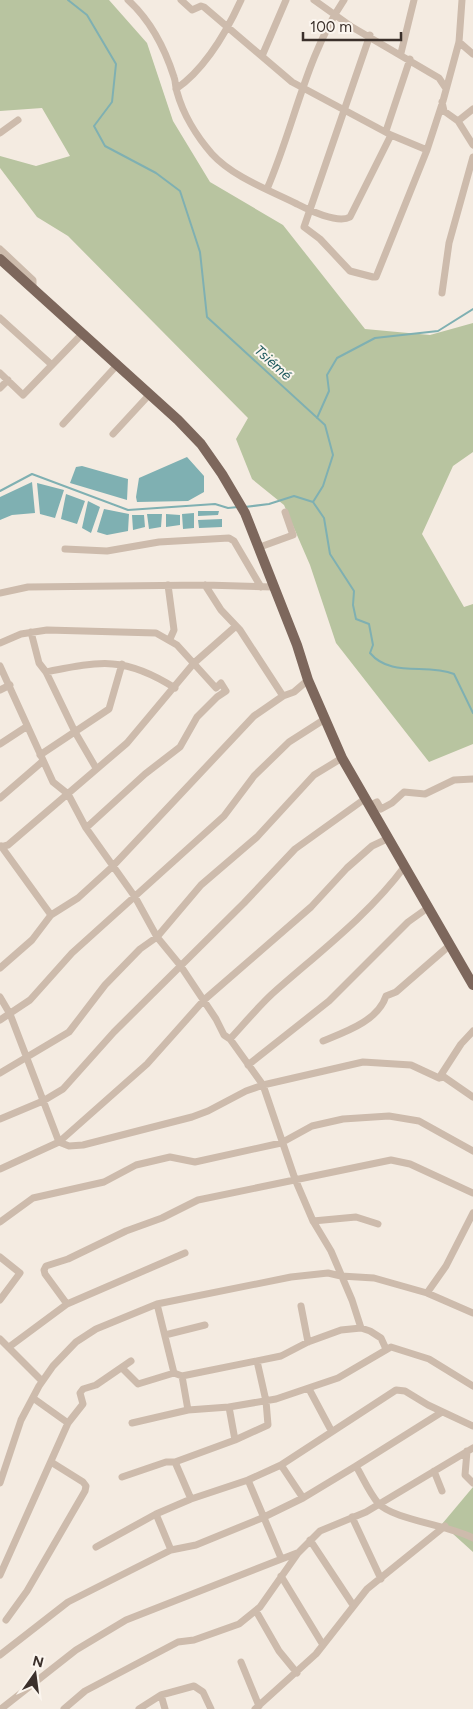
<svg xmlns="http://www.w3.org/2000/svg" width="473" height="1709" font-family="Figtree,sans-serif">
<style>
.green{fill:#b8c4a0}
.water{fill:#7fb0b2}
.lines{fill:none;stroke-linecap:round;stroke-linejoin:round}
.stream{stroke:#7fb0b2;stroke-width:2}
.minor{stroke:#cdbbac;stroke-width:7}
.primary{stroke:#7d675c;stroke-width:10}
.labels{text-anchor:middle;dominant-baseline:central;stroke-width:4;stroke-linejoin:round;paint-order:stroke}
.water-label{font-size:14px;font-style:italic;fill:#1f5a5e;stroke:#fbf5ee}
</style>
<rect width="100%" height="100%" fill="#f4ebe1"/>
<path class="green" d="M0 0H109L147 43 173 121 210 182 283 225 365 329 430 335 473 323V452L453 466 422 534 464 607 473 604V744L429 762 336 643 310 565 284 505 252 479 236 439 248 418 68 236 37 217 0 168V156L36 166 70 156 42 108 0 111Z
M473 1487V1552L442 1524Z"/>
<path class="water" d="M187 457 204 476V492L188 501 137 502 136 497 139 478Z
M82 466 128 479 127 500 70 483 76 467Z
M32 482 35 513 12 515 0 520V497Z
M37 483 64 490 55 518 40 514Z
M66 494 85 501 77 524 61 519Z
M88 501 100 507 91 533 82 528Z
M104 509 129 514 128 531 107 535 97 532Z
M198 511H219L218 515 198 516Z
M194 513V528L183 529 182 514Z
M147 514H162L161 527 149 529Z
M166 514 180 515V525L166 527Z
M132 515H144L145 527 133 530Z
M222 519V527L199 528 198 520Z"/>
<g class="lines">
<path class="stream" d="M68 0 87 15 116 64 112 102 94 126 105 146 156 173 180 191 200 252 207 317 325 425 333 455 323 486 313 502 324 518 330 554 354 591 353 605 356 619 369 624 373 645 370 653C391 678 426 663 454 674L473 713
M317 418 329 391 327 375 337 358 375 338 438 331 473 309
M0 491 32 474 128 510 215 504 228 508 238 507
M245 507 269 504 294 496 313 502"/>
<path class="minor" d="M128 0C150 20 165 49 174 77 176 82 175 87 177 92 183 114 197 137 212 154 233 177 269 190 297 204 308 210 338 224 350 217L391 135
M181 0 192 10 201 6 204 7 292 82 391 135 427 150
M314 0 352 27 439 78 445 87
M370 35 304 227 320 239 350 271 373 277H376L427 150 443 101 459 42 462 0
M459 42 473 54
M401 53 414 0
M262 56 286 0
M176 89C206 68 226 33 241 0
M442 102 444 111 458 121 473 145
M458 121 473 109
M386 131 410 59
M0 133 18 120
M267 189C294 127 306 56 344 0
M0 249 33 280V289
M442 293 449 243 473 157
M0 318 52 365
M0 373 23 395 83 333
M0 388 8 380
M63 424 118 364
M113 434 149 395
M260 547 293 535 285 512
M65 549 107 551 159 542 229 538 234 541 261 587
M168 585 174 630 170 639
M205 585 221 610 240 630 283 696
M0 593 28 587 205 585 273 587
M31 632 39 663 46 672 75 732 96 768
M0 643 21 634 47 630 156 633 177 645 216 688 221 683 226 691 217 697 197 717 180 747 145 774 86 828
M0 666 53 782 68 794 86 828 135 897 157 937 180 965 216 1019 224 1035 230 1039 263 1085 295 1179 313 1221 331 1251 352 1300 361 1328
M46 672C101 661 125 656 175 688
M0 690 10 685
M0 744 26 727
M40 755 109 709 122 664
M0 798 43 761
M371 805 377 802 381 809 392 803 404 792 425 794 454 780 473 779
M1 846 51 915
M0 847 8 845 127 743 194 663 236 626
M0 968 32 940 51 915 78 898 112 867 254 716 283 696 294 692 308 680
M0 997 10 1014 59 1142 69 1146 83 1145 192 1117 208 1111 246 1091 263 1085 363 1062 411 1065 439 1078 444 1077 473 1097
M0 1020 30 1000 72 953 224 816 254 776 289 742 325 719
M230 1039C244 1024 257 1008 272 994 317 954 369 915 405 866
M323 1041C345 1032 378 1021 386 996L396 992 450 945
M248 1065 329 1001 408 922 429 907
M0 1073 69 1032 105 985 140 949 157 937 201 885 257 837 314 775 342 758
M439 1078 461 1044 473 1031
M0 1119 43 1101 63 1089 114 1032 244 903 295 849 366 798
M0 1169 59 1142 147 1064 204 1000 311 907 347 868 372 846 389 838
M313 1221 356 1217 378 1224
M0 1222 33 1198 104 1182 136 1165 170 1157 195 1162 281 1143 312 1126 343 1119 389 1116 419 1121 473 1151
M0 1257 20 1273 0 1300
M427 1293 446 1266 473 1213
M67 1304 45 1274 44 1270 46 1266 68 1259 126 1231 162 1218 198 1200 391 1160 410 1164 473 1193
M157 1304 174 1373
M301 1306 308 1342
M165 1335 205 1325
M0 1339 42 1381
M9 1347 67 1304 185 1253
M122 1368 138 1384 174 1373 182 1376 281 1356 308 1342 341 1330 361 1328 370 1331 381 1338 386 1349
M182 1376 188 1410
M309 1389 332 1432
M33 1398 68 1423
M229 1407 235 1440
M442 1412 356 1466C363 1478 369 1492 378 1503 393 1520 449 1525 473 1538
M132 1423 188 1410 229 1407 276 1399 338 1378 391 1347 429 1359 473 1386
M467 1451 465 1475 473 1483
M175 1462 191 1499
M281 1465 303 1498
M434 1471 442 1491
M122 1477 166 1462H175L235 1440 268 1425 266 1401 257 1361
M248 1480 281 1558
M0 1483 21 1420 39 1386 53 1366 76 1342 96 1329 157 1304 291 1277 328 1273 341 1276 374 1278 427 1293 473 1313
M156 1514 171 1550
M352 1517 381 1579
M310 1540 353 1605
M96 1547 156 1514 191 1499 248 1480 281 1465 396 1390 405 1391 428 1405 473 1426
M0 1575 68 1423 83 1404 80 1393 83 1389 96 1385 131 1361
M281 1576 323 1645
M256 1611 279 1651 297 1673
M6 1620 27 1591 85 1491 86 1486 83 1482 51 1462
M0 1655 68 1602 171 1550 196 1545 262 1518 303 1498 356 1466
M241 1662 259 1706
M161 1695 165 1709
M1 1709 76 1650 126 1620 297 1553
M64 1709 85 1691 178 1642 194 1640 239 1624 260 1607 298 1553 320 1531 366 1512 473 1448
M139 1709 161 1695 194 1686 203 1692 211 1709
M255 1709 316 1654 367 1589 445 1526"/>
<path class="primary" d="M0 259 178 420 201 444 222 474 245 513 297 645 308 680 342 758 473 985"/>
</g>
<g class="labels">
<g class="water-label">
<text transform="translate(273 363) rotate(42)">Tsiémé</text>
</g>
</g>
<g transform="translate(35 1674) rotate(14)" stroke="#fbf5ee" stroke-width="4" paint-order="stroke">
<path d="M0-4L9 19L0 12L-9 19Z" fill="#3b302b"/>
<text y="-8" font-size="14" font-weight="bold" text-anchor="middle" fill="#3b302b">N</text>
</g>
<path d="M303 32v8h98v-8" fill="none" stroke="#3b302b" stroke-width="2.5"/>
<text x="310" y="32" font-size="15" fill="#3b302b" stroke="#fbf5ee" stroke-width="4" paint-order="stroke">100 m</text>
</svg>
